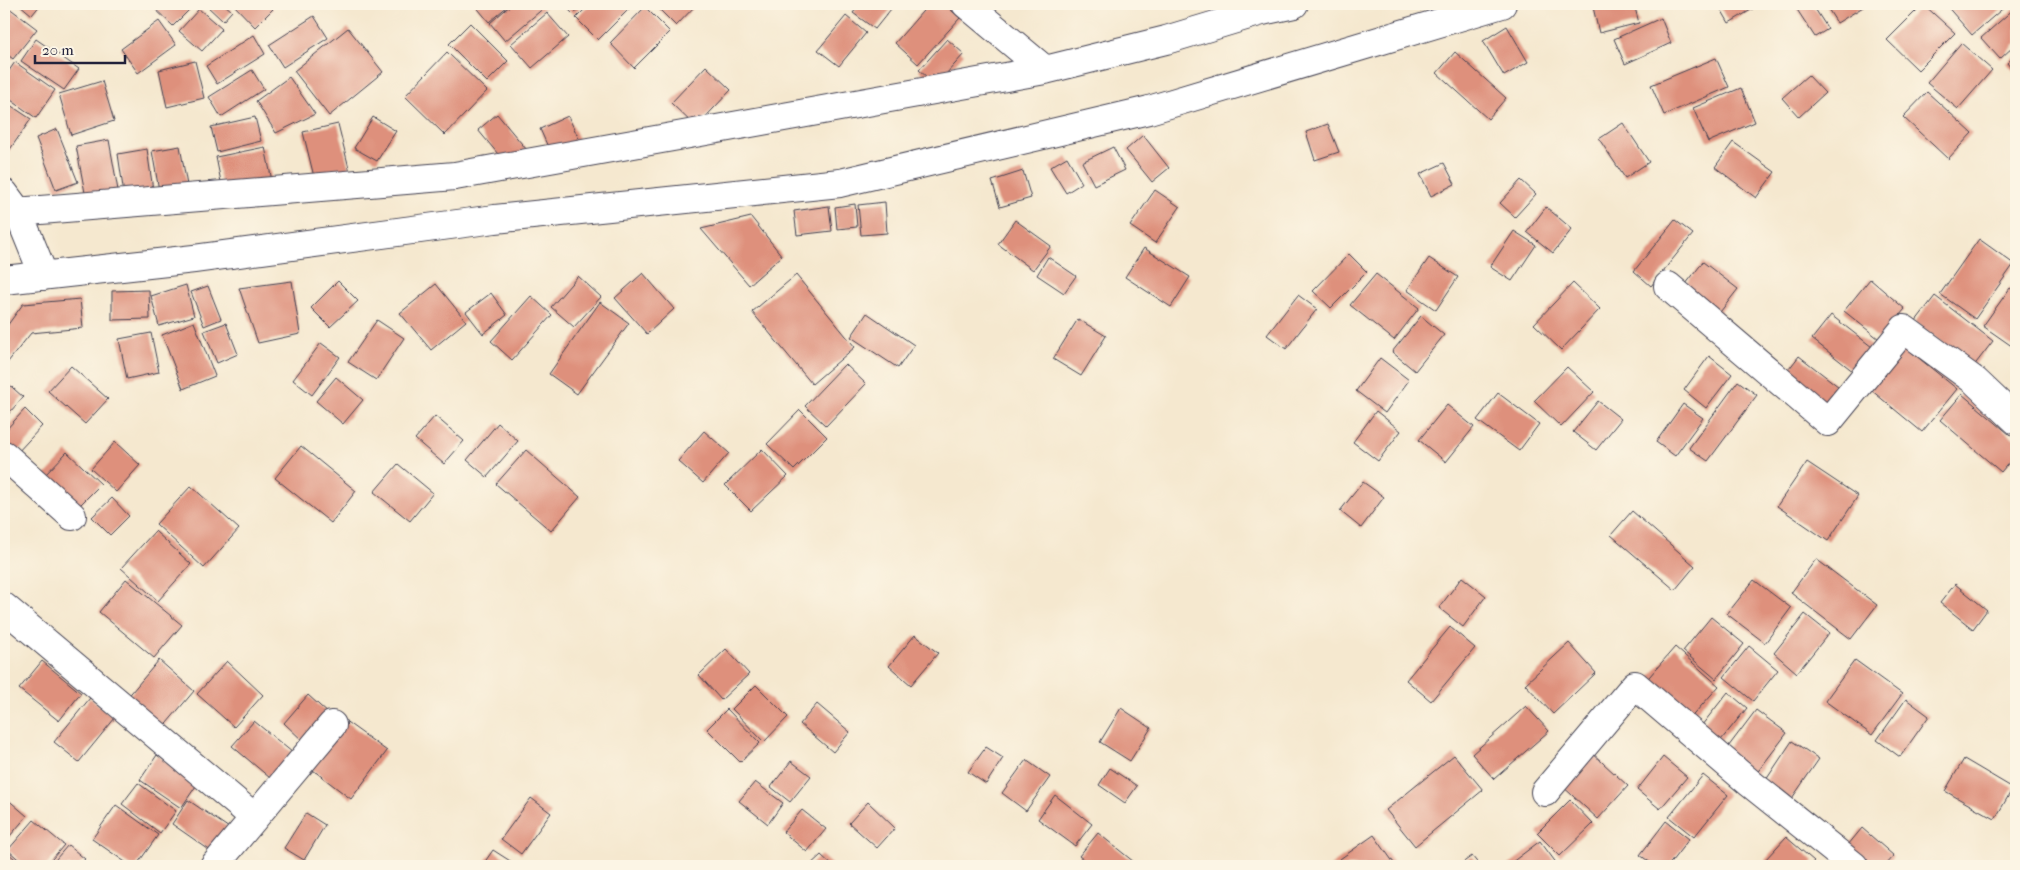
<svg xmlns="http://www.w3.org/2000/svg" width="2020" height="870" font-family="'IM FELL French Canon',serif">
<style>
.building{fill:#de907b}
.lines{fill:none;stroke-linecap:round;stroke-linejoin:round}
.minor-casing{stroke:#424051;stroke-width:30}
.minor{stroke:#fff;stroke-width:28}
</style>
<rect width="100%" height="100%" fill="#fcf5e5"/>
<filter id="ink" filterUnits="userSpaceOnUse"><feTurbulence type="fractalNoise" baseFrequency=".02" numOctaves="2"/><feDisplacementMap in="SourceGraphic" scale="10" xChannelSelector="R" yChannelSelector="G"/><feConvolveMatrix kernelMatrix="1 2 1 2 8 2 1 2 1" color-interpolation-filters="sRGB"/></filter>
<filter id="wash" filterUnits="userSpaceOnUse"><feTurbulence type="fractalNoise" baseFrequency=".0096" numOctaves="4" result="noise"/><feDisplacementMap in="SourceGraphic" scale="20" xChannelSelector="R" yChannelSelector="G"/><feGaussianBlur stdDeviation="1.12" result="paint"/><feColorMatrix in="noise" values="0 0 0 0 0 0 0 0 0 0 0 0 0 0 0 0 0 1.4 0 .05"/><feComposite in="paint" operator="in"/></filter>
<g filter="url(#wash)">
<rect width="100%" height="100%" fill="#f5e8cf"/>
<g id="blocks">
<path class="building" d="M4 4 37 29 13 59 4 52Z
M19 4H41L32 15Z
M150 4H195L173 26Z
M208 4H224L232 11 223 21 206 5Z
M233 4H268L273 9 255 27Z
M474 4H510L489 22Z
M512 4H544L546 6 505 41 490 23Z
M563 4H584L573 14Z
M590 4H634L598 40 576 18Z
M654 4H697L676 26Z
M860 4H895L875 29 853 13Z
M929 4H944L960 18 918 64 895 43Z
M1605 4H1634L1639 23 1599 33 1593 7Z
M1718 4H1754L1756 7 1729 23Z
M1795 4H1812L1828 29 1815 37 1794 5Z
M1825 4H1868L1837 23Z
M1923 4 1955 33 1918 70 1887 40Z
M1945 4H2008L1972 35Z
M645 7 670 32 634 68 610 43Z
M2016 7V44L2000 59 1981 38Z
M199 9 222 29 202 51 179 31Z
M547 13 568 37 532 68 511 44Z
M314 16 328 38 283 67 269 45Z
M846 16 866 33 839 66 818 50Z
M1661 18 1671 43 1625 64 1614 39Z
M159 21 176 45 138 73 121 49Z
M470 23 508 61 487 82 449 44Z
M1507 26 1528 62 1504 76 1483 41Z
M348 28 383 72 329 116 294 71Z
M254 35 265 54 217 84 206 66Z
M36 39 79 69 64 90 21 61Z
M947 39 964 54 936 85 919 70Z
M1961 43 1992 70 1958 109 1927 83Z
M447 52 487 91 445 135 405 96Z
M1455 52 1506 98 1488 119 1437 73Z
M2016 55V74L2007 63Z
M1716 58 1729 87 1664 115 1651 85Z
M195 61 204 98 167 107 159 70Z
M15 62 55 90 36 118 4 95V78Z
M706 66 731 90 696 127 671 103Z
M252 70 264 89 221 117 209 97Z
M1808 75 1825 93 1799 117 1782 98Z
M289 77 315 114 276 133 256 101Z
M102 81 114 121 71 135 59 94Z
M1741 88 1755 122 1708 142 1693 108Z
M1927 92 1972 133 1948 159 1903 117Z
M4 101 31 119 4 158Z
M497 114 527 150 508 166 478 130Z
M568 116 581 143 552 156 540 129Z
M255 117 261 141 217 152 211 127Z
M373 117 396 131 377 161 354 148Z
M1623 123 1649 162 1625 178 1599 139Z
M338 124 351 176 316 185 303 132Z
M1328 124 1339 152 1315 160 1306 132Z
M57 129 78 182 56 190 36 138Z
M1143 135 1169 168 1152 182 1126 150Z
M109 140 119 196 87 203 76 146Z
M1733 142 1775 172 1756 198 1715 167Z
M180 146 188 191 160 196 152 151Z
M265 147 272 181 223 192 216 157Z
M1113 147 1125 170 1094 185 1082 162Z
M147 149 154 197 125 201 118 154Z
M1067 157 1082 183 1066 193 1050 167Z
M1444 163 1455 184 1431 196 1420 174Z
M1023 171 1031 198 1000 207 992 181Z
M1521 180 1536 194 1515 217 1500 203Z
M1155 190 1180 207 1155 243 1130 226Z
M885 202 887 233 861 235 858 205Z
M855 204 857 227 837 229 835 207Z
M829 206 832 231 797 235 794 211Z
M1546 207 1572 229 1553 253 1527 232Z
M751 217 782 256 749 285 701 229Z
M1015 220 1051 246 1033 270 998 244Z
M1675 220 1693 234 1651 286 1634 271Z
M1514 231 1536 245 1512 281 1490 267Z
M1979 239 2014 264 1975 319 1940 294Z
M1144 248 1190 277 1171 307 1125 277Z
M1349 254 1367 272 1331 308 1313 291Z
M1048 257 1076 276 1064 293 1037 275Z
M1429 258 1458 277 1436 310 1407 290Z
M1703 262 1738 289 1717 316 1682 289Z
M643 273 674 309 647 334 615 298Z
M1376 274 1419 308 1394 340 1350 305Z
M796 275 855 347 812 384 752 312Z
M578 276 601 297 574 327 551 307Z
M1870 279 1905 309 1879 339 1844 311Z
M292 281 300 334 258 343 239 288Z
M338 281 358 301 330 327 311 308Z
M1573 283 1600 309 1561 350 1534 324Z
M436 284 466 321 431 350 400 313Z
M186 285 194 316 159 326 151 296Z
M208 286 221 319 204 326 191 292Z
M2010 288 2016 292V349L1983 326Z
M149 290 150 319 112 320V291Z
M491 293 507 315 483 334 466 312Z
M1298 295 1317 309 1286 349 1267 335Z
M531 296 552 315 512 360 491 341Z
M1935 296 1993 341 1973 367 1915 322Z
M80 299 83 328 31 333 4 367V330L23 304Z
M600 302 629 323 577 394 549 374Z
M867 313 914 345 898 368 851 337Z
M1831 315 1872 347 1854 372 1812 339Z
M1421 316 1444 335 1415 371 1392 352Z
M1078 319 1106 336 1081 376 1053 359Z
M377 320 404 338 376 380 348 362Z
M194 322 215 376 183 389 162 335Z
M226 323 238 354 217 363 204 331Z
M151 333 159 372 127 379 119 339Z
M1899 342 1957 389 1922 432 1865 385Z
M321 343 340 357 312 395 293 380Z
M1709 356 1732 374 1706 408 1684 390Z
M1799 356 1843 390 1826 411 1782 378Z
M1380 358 1409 380 1385 413 1356 391Z
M845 364 866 384 826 426 805 406Z
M71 366 108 399 85 424 48 391Z
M1567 367 1594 392 1561 427 1534 401Z
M336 377 363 400 343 424 316 401Z
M4 380 23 397 4 419Z
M1738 381 1757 395 1708 461 1689 448Z
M1498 393 1539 424 1519 451 1477 420Z
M1962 394 2016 440V454L2001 472 1940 420Z
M1598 401 1621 419 1596 450 1573 432Z
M1683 404 1703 418 1675 456 1656 442Z
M1447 405 1474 427 1446 462 1419 440Z
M25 409 42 426 16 454 4 442V432Z
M800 410 827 437 794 470 767 444Z
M1376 411 1401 431 1378 461 1353 442Z
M435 416 464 441 444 464 415 439Z
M498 423 518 441 487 477 467 460Z
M704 431 729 453 703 483 678 461Z
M115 442 140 465 116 492 91 469Z
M301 446 356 491 331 523 275 478Z
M762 449 788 476 751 511 725 485Z
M526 450 580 497 551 531 496 484Z
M67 452 101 484 78 507 45 475Z
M1807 462 1858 496 1828 541 1777 506Z
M398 464 433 493 410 521 374 492Z
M1363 482 1384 497 1361 528 1340 511Z
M191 486 239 529 204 568 156 524Z
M112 498 129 516 110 535 92 517Z
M1632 511 1695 566 1675 590 1611 535Z
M155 531 191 564 158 601 121 568Z
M1816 559 1877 605 1851 639 1791 593Z
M1462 577 1486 596 1463 627 1439 608Z
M126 579 182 625 154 658 99 612Z
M1754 580 1791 608 1765 643 1727 614Z
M1955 584 1987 610 1973 629 1940 603Z
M1805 614 1829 633 1797 673 1774 653Z
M1711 617 1744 644 1716 679 1683 651Z
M1450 627 1475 648 1431 701 1406 680Z
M915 635 938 653 911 685 889 666Z
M1569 643 1596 673 1553 714 1525 684Z
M1749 646 1778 670 1753 701 1724 677Z
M1675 647 1719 686 1686 723 1643 684Z
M726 649 749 674 721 700 699 675Z
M159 660 194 691 161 730 126 699Z
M1855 660 1902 694 1872 735 1825 701Z
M42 661 81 693 59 721 19 689Z
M227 661 263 695 234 727 197 694Z
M756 685 788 717 764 742 732 709Z
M1728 692 1747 708 1717 745 1698 730Z
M308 695 330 715 305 743 284 723Z
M90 698 115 718 79 762 54 742Z
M1906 699 1929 716 1900 757 1877 740Z
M817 704 850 732 833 752 800 724Z
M1526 706 1549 731 1494 779 1472 754Z
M1121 708 1151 728 1130 761 1100 742Z
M727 709 760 743 740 762 707 729Z
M1756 710 1787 733 1753 778 1722 755Z
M344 720 387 751 351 799 309 767Z
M254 721 298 757 276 783 232 746Z
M1792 741 1819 759 1788 804 1762 786Z
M986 747 1003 758 986 784 968 772Z
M1590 751 1628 786 1598 819 1560 784Z
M157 755 198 783 181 808 140 780Z
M1454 755 1483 790 1415 846 1386 810Z
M1663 757 1687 777 1660 809 1637 790Z
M1964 759 2013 788 1995 819 1945 791Z
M1026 760 1050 777 1026 811 1002 793Z
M791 761 811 776 790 802 771 787Z
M1110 768 1137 786 1125 803 1099 785Z
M1703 775 1728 795 1694 837 1669 817Z
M755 782 783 803 768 824 739 801Z
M138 783 176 811 160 833 122 804Z
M1055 795 1092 824 1075 846 1038 819Z
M5 797 27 816 4 843V798Z
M531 798 551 813 521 854 501 839Z
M188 800 235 832 218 856 172 824Z
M1570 800 1593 824 1560 856 1537 833Z
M868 802 895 828 877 848 849 823Z
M116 805 158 835 136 866H131L92 839Z
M802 810 826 829 807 852 783 832Z
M306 813 325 825 304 860 284 848Z
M34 820 64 845 46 866H26L8 850Z
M1666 821 1689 839 1668 866H1655L1640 855Z
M1862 828 1894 856 1885 866H1860L1843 851Z
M1098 833 1134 862 1130 866H1092L1079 856Z
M1374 835 1396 866H1330Z
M1786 837 1814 861 1809 866H1772L1765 860Z
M1540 841 1557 864 1554 866H1507Z
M68 845 85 859 78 866H50Z
M493 850 518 866H482Z
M7 852 23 866H4V857Z
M821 855 833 866H809Z
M1472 856 1480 866H1458Z"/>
</g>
</g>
<g filter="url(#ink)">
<use href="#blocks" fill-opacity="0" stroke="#424051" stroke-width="1"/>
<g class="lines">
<g class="minor-casing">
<path id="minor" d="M966 4 1045 70
M4 193 18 212 44 276
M4 213 455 176 1045 70 1166 40 1262 11 1294 4
M4 280 194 259 495 219 840 183 1149 110 1502 4
M1668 286 1828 422 1904 329 1975 381 2016 420
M4 455 72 516
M4 607 254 817
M1545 792 1635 685 1750 783 1854 866
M214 866 332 725"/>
</g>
<use href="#minor" class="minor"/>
</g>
</g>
<rect width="2020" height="870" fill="none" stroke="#fcf5e5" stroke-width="20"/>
<path d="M35 55v8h90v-8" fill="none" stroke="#22223b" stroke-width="2.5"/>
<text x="42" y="55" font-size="15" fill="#22223b" stroke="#fcf5e5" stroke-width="4" paint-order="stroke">20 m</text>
</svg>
